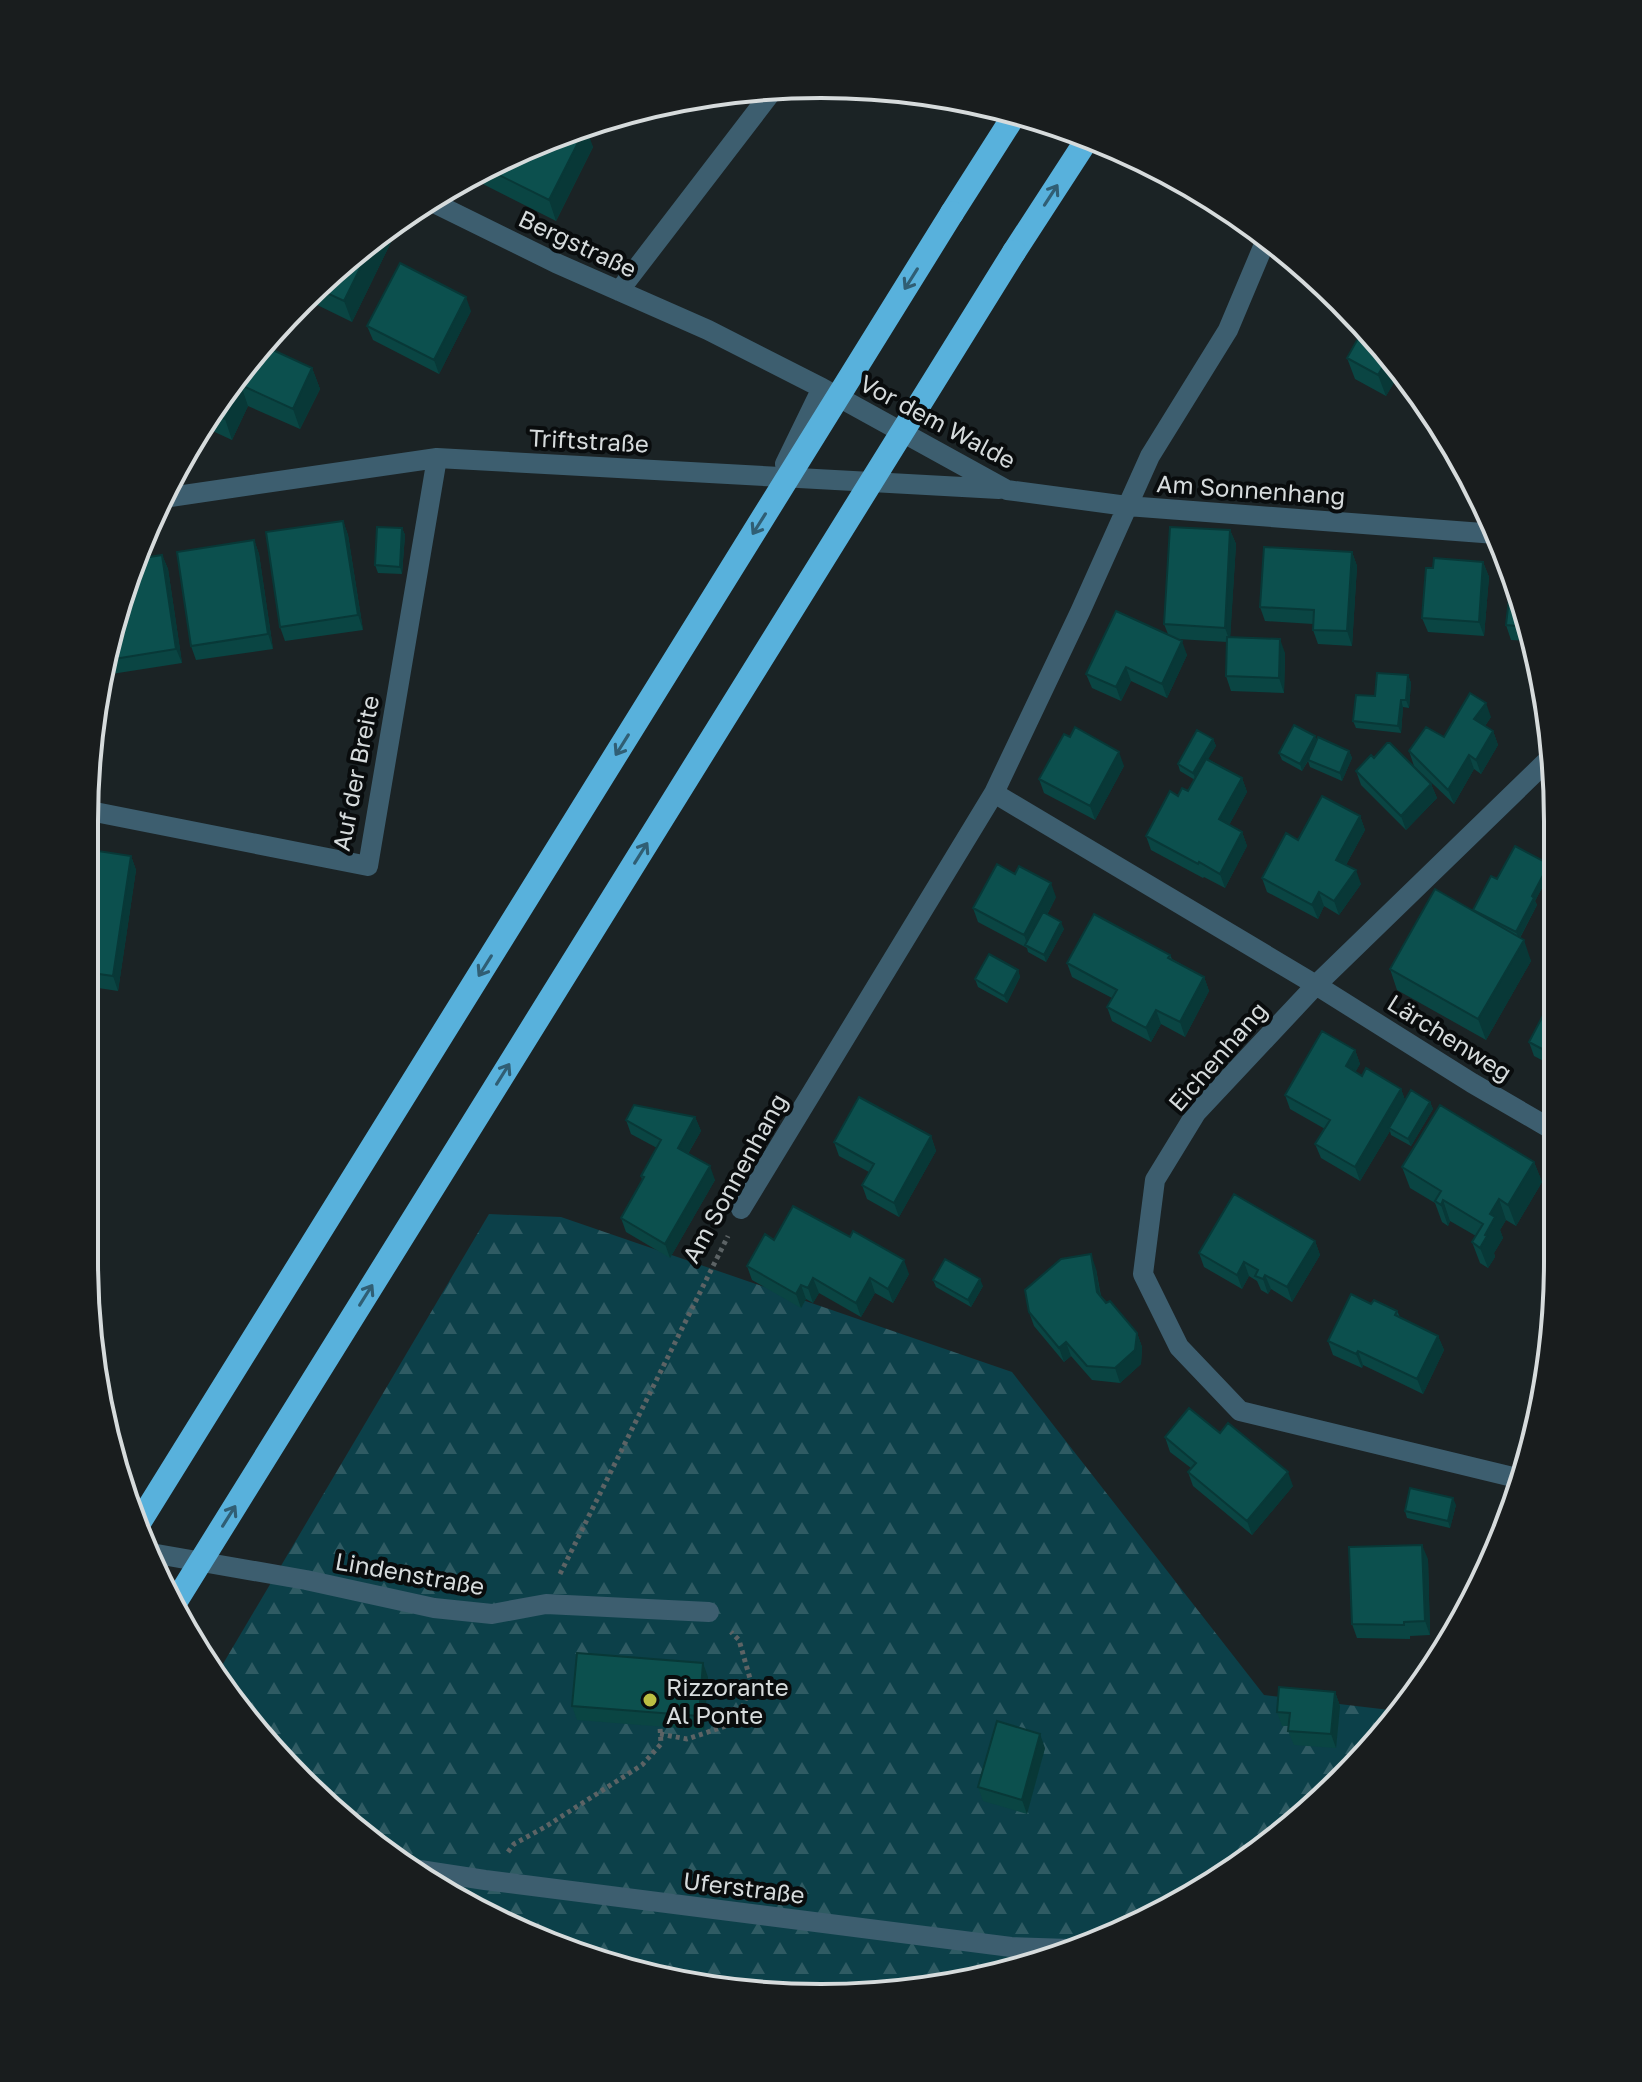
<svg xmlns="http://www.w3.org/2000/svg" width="1642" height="2082" font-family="'Golos Text',sans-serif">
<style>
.forest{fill:url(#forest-firs)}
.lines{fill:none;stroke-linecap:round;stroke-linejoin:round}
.path{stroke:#5c6365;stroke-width:5;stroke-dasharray:4 4;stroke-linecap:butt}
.minor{stroke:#3d5e6f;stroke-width:20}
.highway{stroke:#58b1dc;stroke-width:24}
.highway-bridge{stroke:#58b1dc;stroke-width:24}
.wall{fill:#0a4543}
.shaded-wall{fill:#083837}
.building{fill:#0c504e;stroke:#083837;stroke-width:2}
.oneway{stroke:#305e74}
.poi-dot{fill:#bcbf43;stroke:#090c0d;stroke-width:3}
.labels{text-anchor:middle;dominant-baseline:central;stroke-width:8;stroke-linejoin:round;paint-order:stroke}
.street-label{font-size:24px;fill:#d6dbdc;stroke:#090c0d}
.poi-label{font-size:24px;fill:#d6dbdc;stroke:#090c0d;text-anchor:start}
.rim{fill:none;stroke:#d6dbdc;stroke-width:4}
</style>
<defs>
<pattern id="forest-firs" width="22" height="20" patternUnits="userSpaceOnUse" patternTransform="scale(2)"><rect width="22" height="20" fill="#0c4049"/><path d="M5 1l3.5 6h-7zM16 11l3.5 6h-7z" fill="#2f5b63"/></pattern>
</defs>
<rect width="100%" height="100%" fill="#1b2325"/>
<path class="forest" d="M489 1214 561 1217 1012 1372 1264 1695 1398 1711 1307 1815 1190 1899 1012 1973 821 1998 631 1973 453 1899 300 1782 217 1674Z"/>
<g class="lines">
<path class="path" d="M560 1574 728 1236
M660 1734 687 1739 738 1722 751 1682 739 1640 731 1632
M508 1852 514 1844 545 1827 642 1765 661 1744 660 1727"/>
<path class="minor" d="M428 200 556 263 708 330 822 388 1007 490 1127 506 1496 534
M619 291 774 89
M785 464 822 388
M170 497 437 458 999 489
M994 793 1316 985 1472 1083 1558 1133
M85 810 368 866 437 458
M741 1209 994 793 1080 612 1150 456 1228 330 1268 235
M1521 1479 1240 1411 1179 1347 1143 1274 1155 1180 1196 1113 1316 985 1553 755
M151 1553 306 1580 434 1608 492 1614 546 1604 709 1612
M413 1869 485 1880 1011 1947 1069 1949"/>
<path class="highway" d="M952 213 1017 111
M1014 252 1088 138"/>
<path class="highway-bridge" d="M139 1523 952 213
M173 1606 1014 252"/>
</g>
<path class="wall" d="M581 124 593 147 556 221 473 179 471 174Z
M393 238 352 322 305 299 335 267Z
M471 311 439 374 373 340 367 326Z
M1375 335 1413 388 1396 379 1386 396 1355 379 1347 358Z
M312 368 320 389 300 429 248 406 232 440 206 428 237 372Z
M343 521 348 535 363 630 285 641 280 627Z
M402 528 405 535 402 574 378 573 375 565Z
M1230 530 1236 544 1230 637 1285 653 1284 693 1231 691 1226 676 1227 642 1178 639 1187 655 1167 698 1131 681 1121 701 1092 688 1086 674 1168 634 1164 624Z
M254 540 259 554 273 649 196 660 191 646Z
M1352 552 1357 566 1352 646 1318 644 1313 630V624L1265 621 1260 607Z
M162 555 168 569 182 663 105 675 123 584Z
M1483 562 1489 577 1484 636 1428 632 1422 618 1433 568Z
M1520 589 1530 641 1511 640 1506 625 1519 601Z
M1408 675 1411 683 1409 708 1403 707 1401 733 1356 728 1353 721 1375 696Z
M1491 717 1485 726 1493 731 1498 745 1481 774 1474 769 1454 804 1414 766 1409 751Z
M1315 736 1316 740 1349 751 1352 758 1342 781 1310 767 1308 761 1302 771 1282 760 1279 753Z
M1070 737 1124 766 1095 820 1044 793 1039 779Z
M1213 739 1216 746 1208 759 1242 778 1247 792 1229 825 1242 832 1247 846 1225 888 1204 877 1203 878 1151 850 1146 836 1178 796 1188 791 1195 780 1180 771 1178 764Z
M1374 758 1431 784 1437 798 1406 830 1361 785 1356 771Z
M1360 816 1365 830 1346 865 1361 884 1339 915 1324 906 1318 919 1267 892 1262 878 1298 840Z
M85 849 131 856 136 870 118 991 85 986Z
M1549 864 1551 871 1535 901 1537 905 1520 938 1531 961 1486 1040 1397 990 1390 969 1474 911 1497 879Z
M1056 897 1047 915 1064 929 1046 962 1028 952 1027 948 978 922 973 908Z
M1170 955 1172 959 1204 977 1209 991 1185 1037 1161 1024 1151 1042 1112 1021 1107 1007 1112 998 1072 977 1067 963Z
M1018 970 1020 977 1007 1003 978 987 975 979Z
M1557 989V1068L1534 1056 1529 1042Z
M1355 1050 1360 1064 1355 1072 1362 1076 1401 1089 1405 1100 1430 1102 1433 1109 1411 1146 1391 1135 1390 1131 1360 1181 1321 1158 1315 1144 1325 1129 1290 1109 1285 1095Z
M695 1117 701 1131 688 1154 715 1180 670 1258 626 1232 621 1218 642 1180 641 1176 657 1148 631 1134 626 1120Z
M931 1136 936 1151 899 1217 867 1199 862 1185 869 1172 839 1156 834 1142Z
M1534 1162 1542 1182 1516 1226 1506 1220 1500 1230 1503 1238 1494 1253 1495 1257 1488 1268 1480 1263 1472 1242 1476 1236 1450 1221 1448 1226 1442 1222 1435 1203 1410 1188 1402 1167Z
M774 1240 909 1274 893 1303 875 1293 861 1317 819 1293 813 1303 806 1299 801 1308 752 1280 747 1266Z
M1315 1241 1320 1255 1292 1302 1271 1289 1268 1294 1261 1290 1257 1281 1249 1276 1242 1289 1204 1267 1199 1253Z
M1096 1269 1101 1296 1137 1333 1142 1347 1141 1364 1120 1383 1092 1380 1071 1356 1064 1362 1034 1326 1029 1312Z
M933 1280 983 1286 971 1307 936 1287Z
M1371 1304 1397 1311 1400 1317 1438 1336 1444 1350 1423 1394 1363 1365 1362 1368 1333 1355 1328 1341Z
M1220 1433 1293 1486 1252 1535 1193 1486 1188 1472 1191 1468 1170 1452 1165 1437Z
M1456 1505 1450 1528 1407 1518 1405 1511Z
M1428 1559 1430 1635 1410 1636V1639L1357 1638 1352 1624Z
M708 1677 704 1730 577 1720 572 1706Z
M1335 1692 1340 1706 1336 1748 1294 1745 1288 1731 1289 1726H1282L1277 1712Z
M1045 1748 1027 1814 983 1801 978 1787Z"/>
<path class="shaded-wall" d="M586 127 593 147 556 221 549 200Z
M389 228 393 238 352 322 344 301 375 238Z
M466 297 471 311 439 374 434 360Z
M1388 358 1396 379 1386 396 1378 375Z
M312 368 320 389 300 429 293 409Z
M241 385 248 406 232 440 225 419Z
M343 521 348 535 363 630 358 615Z
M402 528 405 535 402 574 400 567Z
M1230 530 1236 544 1230 642 1225 628Z
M254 540 259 554 273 649 268 634Z
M1352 552 1357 566 1352 646 1347 631Z
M162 555 168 569 182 663 176 649Z
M1483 562 1489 577 1484 636 1479 622Z
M1280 639 1285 653 1284 693 1279 678Z
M1182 641 1187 655 1167 698 1162 684Z
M1126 667 1131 681 1121 701 1116 687Z
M1408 675 1411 683 1409 708 1406 700Z
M1401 700 1403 707 1401 733 1398 726Z
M1486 703 1491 717 1480 733 1474 719Z
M1493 731 1498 745 1481 774 1476 760Z
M1315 736 1317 743 1302 771 1300 764Z
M1213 739 1216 746 1196 780 1193 773Z
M1349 751 1352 758 1342 781 1340 773Z
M1119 752 1124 766 1095 820 1090 806Z
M1469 755 1474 769 1454 804 1448 790Z
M1242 778 1247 792 1224 834 1219 819Z
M1431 784 1437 798 1406 830 1401 816Z
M1360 816 1365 830 1341 874 1336 860Z
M1242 832 1247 846 1225 888 1220 874Z
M131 856 136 870 118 991 113 976Z
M1549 864 1551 871 1535 901 1537 905 1519 939 1516 932 1532 896Z
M1356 870 1361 884 1339 915 1334 901Z
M1051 883 1056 897 1030 947 1028 946 1024 935Z
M1319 892 1324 906 1318 919 1312 905Z
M1061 922 1064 929 1046 962 1044 955Z
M1524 940 1531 961 1486 1040 1478 1019Z
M1018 970 1020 977 1007 1003 1004 996Z
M1204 977 1209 991 1185 1037 1180 1022Z
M1156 1010 1161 1024 1151 1042 1146 1028Z
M1355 1050 1360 1064 1351 1080 1346 1066Z
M1401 1089 1406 1103 1389 1128 1390 1131 1360 1181 1355 1167Z
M1430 1102 1433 1109 1411 1146 1408 1139Z
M695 1117 701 1131 683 1162 678 1148Z
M931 1136 936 1151 899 1217 894 1203Z
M1534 1162 1542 1182 1516 1226 1508 1205Z
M710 1166 715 1180 670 1258 665 1244Z
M1499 1199 1506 1220 1500 1230 1503 1238 1494 1253 1495 1257 1488 1268 1480 1248 1490 1214Z
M1443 1200 1450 1221 1448 1226 1441 1205Z
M1315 1241 1320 1255 1292 1302 1287 1287Z
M1091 1254 1096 1269 1102 1306 1097 1292Z
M904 1260 909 1274 893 1303 888 1289Z
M1244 1262 1249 1276 1242 1289 1237 1275Z
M1265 1275 1271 1289 1268 1294 1263 1279Z
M813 1278 819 1293 813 1303 808 1288Z
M870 1278 875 1293 861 1317 856 1303Z
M980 1279 983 1286 971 1307 968 1300Z
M801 1285 806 1299 801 1308 796 1294Z
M1137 1333 1142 1347 1141 1364 1120 1383 1115 1368Z
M1438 1336 1444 1350 1423 1394 1417 1379Z
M1066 1342 1071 1356 1064 1362 1059 1348Z
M1358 1351 1363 1365 1362 1368 1356 1354Z
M1288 1472 1293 1486 1252 1535 1247 1521Z
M1453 1498 1456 1505 1450 1528 1448 1521Z
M1422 1545 1428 1559 1430 1635 1425 1621Z
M703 1663 708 1677 704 1730 699 1716Z
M1335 1692 1340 1706 1336 1748 1331 1734Z
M1040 1734 1045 1748 1027 1814 1022 1800Z"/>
<path class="building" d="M581 124 586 127 549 200 485 168Z
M375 238 344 301 316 288 335 267Z
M400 263 466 297 434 360 367 326Z
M1365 326 1375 335 1394 361 1388 358 1378 375 1347 358Z
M262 345 312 368 293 409 241 385 225 419 214 414 237 372Z
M343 521 358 615 280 627 266 532Z
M377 527 402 528 400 567 375 565Z
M1170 527 1230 530 1225 628 1164 624Z
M254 540 268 634 191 646 177 552Z
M1264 547 1352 552 1347 631 1313 630 1314 610 1260 607Z
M162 555 176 649 108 660 123 584 137 559Z
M1434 558 1483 562 1479 622 1422 618 1426 568H1433Z
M1520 589 1528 627 1506 625 1509 599 1519 601Z
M1116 611 1182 641 1162 684 1126 667 1116 687 1086 674Z
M1227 637 1280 639 1279 678 1226 676Z
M1377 673 1408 675 1406 700H1401L1398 726 1353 721 1356 695 1375 696Z
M1470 693 1486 703 1474 719 1493 731 1476 760 1469 755 1448 790 1409 751 1426 727 1444 737Z
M1294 725 1315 736 1300 764 1279 753Z
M1075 727 1119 752 1090 806 1039 779 1064 734 1070 737Z
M1197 730 1213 739 1193 773 1178 764Z
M1318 737 1349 751 1340 773 1308 760Z
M1387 743H1390L1431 784 1401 816 1356 771 1371 755 1374 758Z
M1206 759 1242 778 1219 819 1242 832 1220 874 1199 862 1198 864 1146 836 1170 791 1178 796 1182 788 1188 791Z
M1322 796 1360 816 1336 860 1356 870 1334 901 1319 892 1312 905 1262 878 1286 833 1298 840Z
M1515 846 1549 864 1532 896 1534 898 1516 932 1473 910 1491 876 1497 879Z
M85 849 131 856 113 976 85 972Z
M997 864 1015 874 1019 866 1051 883 1024 935 973 908Z
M1435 889 1524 940 1478 1019 1390 969Z
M1043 912 1061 922 1044 955 1025 945Z
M1094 914 1170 955 1168 958 1204 977 1180 1022 1156 1010 1146 1028 1107 1007 1117 990 1067 963Z
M989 954 1018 970 1004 996 975 979Z
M1557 989V1057L1529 1042Z
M1322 1031 1355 1050 1346 1066 1362 1076 1366 1068 1401 1089 1355 1167 1315 1144 1330 1120 1285 1095Z
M1411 1090 1430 1102 1408 1139 1389 1128Z
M859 1097 931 1136 894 1203 862 1185 874 1164 834 1142Z
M634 1105 695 1117 678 1148 710 1166 665 1244 621 1218 644 1177 641 1176 661 1140 626 1120Z
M1440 1105 1534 1162 1508 1205 1499 1199 1490 1214 1495 1217 1485 1235 1487 1236 1480 1248 1472 1242 1483 1224 1443 1200 1441 1205 1435 1201 1441 1191 1402 1167Z
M1234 1194 1315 1241 1287 1287 1265 1275 1263 1279 1255 1276 1258 1270 1244 1262 1237 1275 1199 1253Z
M793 1206 850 1237 853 1231 904 1260 888 1289 870 1278 856 1303 813 1278 808 1288 801 1285 796 1294 747 1266 765 1234 774 1240Z
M1091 1254 1097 1292 1106 1303 1110 1301 1137 1333 1135 1350 1115 1368 1087 1366 1066 1342 1059 1348 1029 1312 1025 1290 1061 1259Z
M945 1259 980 1279 968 1300 933 1280Z
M1351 1294 1371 1304 1374 1300 1397 1311 1395 1315 1438 1336 1417 1379 1358 1351 1356 1354 1328 1341Z
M1189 1408 1220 1433 1228 1423 1288 1472 1247 1521 1188 1472 1196 1463 1165 1437Z
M1410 1488 1453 1498 1448 1521 1405 1511Z
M1422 1545 1425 1621 1404 1622V1625L1352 1624 1349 1547Z
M577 1653 703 1663 699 1716 572 1706Z
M1279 1687 1335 1692 1331 1734 1288 1731 1290 1713 1277 1712Z
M997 1721 1040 1734 1022 1800 978 1787Z"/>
<defs><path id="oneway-shaft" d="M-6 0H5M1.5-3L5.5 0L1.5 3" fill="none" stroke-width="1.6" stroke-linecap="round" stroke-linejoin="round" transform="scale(2)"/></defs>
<g class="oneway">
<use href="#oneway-shaft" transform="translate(1051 195) rotate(-57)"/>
<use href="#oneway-shaft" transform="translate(911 279) rotate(122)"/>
<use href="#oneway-shaft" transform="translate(759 524) rotate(122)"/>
<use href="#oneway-shaft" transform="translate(622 745) rotate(122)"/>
<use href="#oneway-shaft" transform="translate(641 853) rotate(-58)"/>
<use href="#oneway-shaft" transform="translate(485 966) rotate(122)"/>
<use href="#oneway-shaft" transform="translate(503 1074) rotate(-58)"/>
<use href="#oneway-shaft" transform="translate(366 1295) rotate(-58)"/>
<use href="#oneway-shaft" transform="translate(229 1516) rotate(-58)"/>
</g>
<circle class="poi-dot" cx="650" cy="1700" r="8"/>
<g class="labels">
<g class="street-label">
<text transform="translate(578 243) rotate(25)">Bergstraße</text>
<text transform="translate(938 421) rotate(28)">Vor dem Walde</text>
<text transform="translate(589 440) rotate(3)">Triftstraße</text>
<text transform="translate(1251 489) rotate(4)">Am Sonnenhang</text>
<text transform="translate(355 773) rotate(-79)">Auf der Breite</text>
<text transform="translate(1450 1037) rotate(32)">Lärchenweg</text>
<text transform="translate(1217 1056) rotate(-49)">Eichenhang</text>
<text transform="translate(734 1178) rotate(-61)">Am Sonnenhang</text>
<text transform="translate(410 1573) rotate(10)">Lindenstraße</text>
<text transform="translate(744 1887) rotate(7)">Uferstraße</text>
</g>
<g class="poi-label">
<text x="666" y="1686">Rizzorante<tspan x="666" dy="28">Al Ponte</tspan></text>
</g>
</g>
<path d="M0 0H1642V2082H0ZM821 98H821A723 723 0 0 1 1544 821V1261A723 723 0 0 1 821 1984H821A723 723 0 0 1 98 1261V821A723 723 0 0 1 821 98Z" fill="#191d1e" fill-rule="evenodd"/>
<path class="rim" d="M821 98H821A723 723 0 0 1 1544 821V1261A723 723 0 0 1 821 1984H821A723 723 0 0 1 98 1261V821A723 723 0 0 1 821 98Z"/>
</svg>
